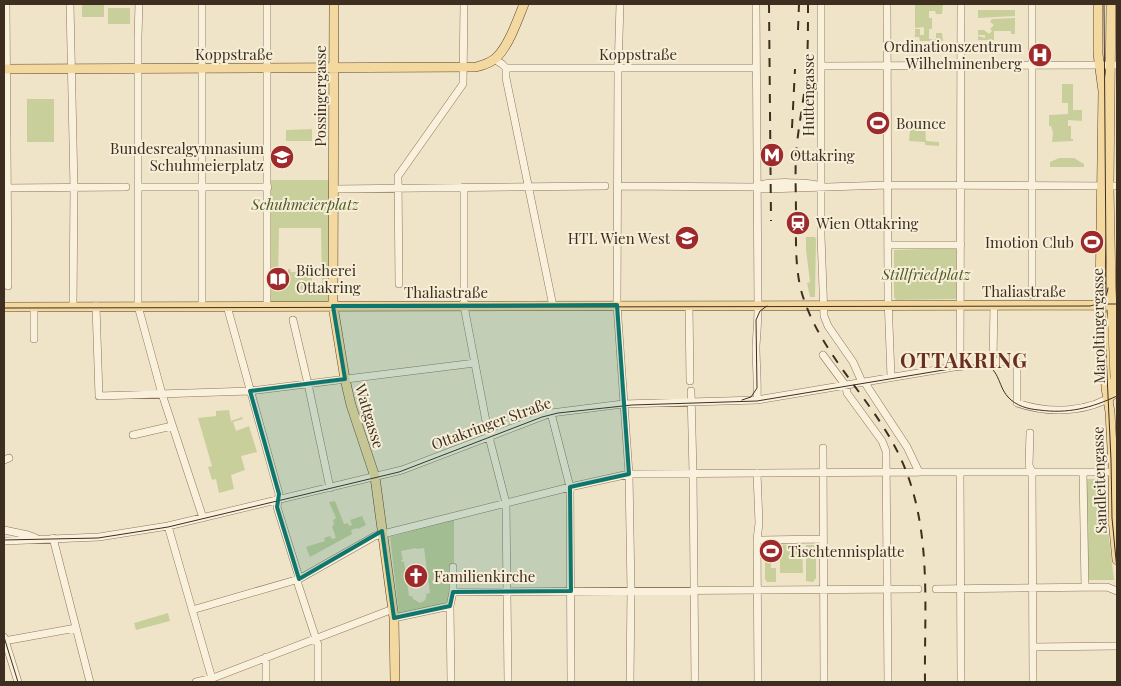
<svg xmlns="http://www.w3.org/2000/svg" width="1121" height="686" font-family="'Playfair Display',serif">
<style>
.green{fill:#c9cf9b;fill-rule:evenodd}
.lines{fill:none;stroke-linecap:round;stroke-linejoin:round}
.minor-casing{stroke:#8d765c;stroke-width:8}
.major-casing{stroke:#5b4430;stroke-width:10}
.minor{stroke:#faf1dc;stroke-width:7}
.major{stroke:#f3d9a0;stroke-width:9}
.tram{stroke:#3d2e20;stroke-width:1}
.rail{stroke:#3d2e20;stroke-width:2;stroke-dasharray:9 9;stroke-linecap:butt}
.marked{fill:#0f766e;fill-opacity:0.2;stroke:#0f766e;stroke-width:4;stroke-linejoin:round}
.labels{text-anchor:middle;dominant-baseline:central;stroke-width:4;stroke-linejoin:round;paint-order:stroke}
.poi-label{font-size:15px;fill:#3d2e20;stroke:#f7eed8;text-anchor:start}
.street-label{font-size:15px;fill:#3d2e20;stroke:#f7eed8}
.park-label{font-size:15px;font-style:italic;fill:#4d5a26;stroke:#f7eed8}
.district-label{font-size:20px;font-weight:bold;letter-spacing:1px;fill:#6b2e1e;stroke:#f7eed8}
</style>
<rect width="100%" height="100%" fill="#f0e4c8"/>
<path class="green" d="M82 4H104V17H82Z
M915 4H943L942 14H936L935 11H929V18H932V29H929V39H936V33H942L943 41H920L919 37H915V29H920V35H924V27L915 28Z
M108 8H130V24H108Z
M978 10H1015V16L978 18Z
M1015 18V34H1011V31H994V40H978V36L985 38V35H978V30H984L989 34 992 31 990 29 994 25 990 22 992 19Z
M1062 84H1073V110H1082V121L1068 120V126H1071V139H1073V141L1052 142 1053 133 1051 126H1049V115L1068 114V103H1062Z
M27 99H54V142H27Z
M909 126H925L926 141 939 142V146L925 145V142L909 141 910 130Z
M312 129V141H286V130Z
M1059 158H1074L1084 164V167H1050V162Z
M271 180H331L333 306H267L268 187ZM279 228H321L322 286H312V271L291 272 290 269H288V286L278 287Z
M806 237H815L816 239 815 297H810L807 283 810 282 806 250Z
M956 248 957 299 896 300 894 297V250Z
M229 410 231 421 242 417 243 419 233 422 236 431 249 426 257 452 241 456 245 470 231 475 234 489 219 493 216 479 212 480 208 467 212 466 198 418 216 416V411Z
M1087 479H1106V513L1114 580H1087Z
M335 501 344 524 348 523 349 526 352 525 350 520 362 516 366 525 358 529 357 528 351 530 352 534 310 557 306 547 325 541 324 538 330 536 332 539 336 538 332 526 334 525 333 520 336 518 329 502Z
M454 520V589L448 603 399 614 390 537ZM416 548 417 549 424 548 430 593 426 594C427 599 425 601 420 603L413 599 412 596H409L404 562H402L401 560H403L401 551Z
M802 544 803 573H780V551H776V559H771V568H776V582H767L765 579V548L767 545Z
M806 545H814L816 547V578L813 582 806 581Z
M168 613 170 621 136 630 134 623Z"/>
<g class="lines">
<g class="minor-casing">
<path id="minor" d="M6 4 8 286
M70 4 74 188 73 307
M139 4 138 36V306L162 394 203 518
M620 4 618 70 617 305 629 474 631 590 630 682
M756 4 758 307C758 320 757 332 756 346 756 364 758 382 757 400
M821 4V236L824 316 828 326 853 362 862 382 865 383 907 447 919 472
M887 4 888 298 891 377
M494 59 502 64 506 68H756
M822 66 1117 65
M506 68V78L553 306
M617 186 757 187 766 189 888 185 1117 186
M757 186C766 181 811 182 821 186
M139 187H268
M464 187V306L489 437 506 503 508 682
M4 188 126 187
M334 189 605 186
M888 245H961
M399 284 398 176 463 84 464 4
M1032 295V4
M994 305 993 359 997 362H1017V403C1049 414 1089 413 1117 393
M96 306 99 396 250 391 475 363
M202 306V4
M227 306 279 494 277 507 298 574V584L318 645V682
M267 306V4
M689 306 690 381
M293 320 308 384 330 488
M34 339V307
M823 355 846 386 847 393 882 441 886 451 888 682
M960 367 961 4
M691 391 693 473 695 682
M551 413 570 487 571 682
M1030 433 1029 465 1032 472 1033 682
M133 435 172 426
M823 448 824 682
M4 460 9 458
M960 472 961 682
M1083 472 1085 587
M757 473 759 523 757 540 758 682
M168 526 213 682
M4 530 28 535 36 538
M53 538 90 682
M757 540 823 539
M4 541 99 537 168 526 402 470 551 413 623 404 757 400 960 366
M936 589 1107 587 1117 591
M453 592 918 589
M192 610 299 579 375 536 570 487 629 474 919 472H1113
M394 618 450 606
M4 637 18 682
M4 641 76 628
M1033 647 1117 646
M266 657V682
M196 682 213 678 393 609
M451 682 450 606 453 592V567"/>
</g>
<g class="major-casing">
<path id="major" d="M334 4 333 306 345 379 351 405 375 477 394 618 395 682
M1098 4V54L1103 91 1100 299 1103 318 1106 388 1110 412 1113 466V519L1117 560
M4 69 476 67C484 65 492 62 497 57 509 45 518 19 524 4
M4 307 1111 305
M1109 399 1114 386 1115 377 1111 287 1109 186 1111 4"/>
</g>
<use href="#minor" class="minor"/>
<use href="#major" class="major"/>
<path class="tram" d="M1104 4 1106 261 1105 332 1111 460 1112 518 1117 570
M1096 304H1117
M4 308 1090 306C1101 304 1107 298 1108 288
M742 400 751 397 757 388 756 320 760 311 767 306
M4 540 98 538 168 527 399 472 542 417 558 413 632 405 757 401 980 364C1000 366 997 385 1008 397 1016 406 1028 409 1039 410 1068 414 1091 408 1117 396
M4 637 18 682"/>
<path class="rail" d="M769 4 771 221
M808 4C808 29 808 54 806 79 803 104 798 129 796 154 795 174 796 195 796 215 796 240 795 266 801 290 817 349 866 393 894 445 934 518 924 602 925 682
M798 30 799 4
M792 128 795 69"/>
</g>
<path class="marked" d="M617 305 629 474 570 487 571 591 453 592 450 606 394 618 382 531 299 579 277 507 279 494 250 391 345 379 333 306Z"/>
<defs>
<g id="hospital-disc" transform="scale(1.25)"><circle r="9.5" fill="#9e2a2b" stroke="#f7eed8"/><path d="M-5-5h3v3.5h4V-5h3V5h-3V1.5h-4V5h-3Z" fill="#fff"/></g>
<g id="stadium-disc" transform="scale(1.25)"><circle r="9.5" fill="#9e2a2b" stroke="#f7eed8"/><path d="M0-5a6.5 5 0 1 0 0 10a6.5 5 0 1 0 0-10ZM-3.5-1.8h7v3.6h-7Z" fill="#fff"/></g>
<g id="metro-disc" transform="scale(1.25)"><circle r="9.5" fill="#9e2a2b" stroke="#f7eed8"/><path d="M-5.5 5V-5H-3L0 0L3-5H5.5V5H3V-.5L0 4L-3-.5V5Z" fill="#fff"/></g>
<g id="school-disc" transform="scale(1.25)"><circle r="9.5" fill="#9e2a2b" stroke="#f7eed8"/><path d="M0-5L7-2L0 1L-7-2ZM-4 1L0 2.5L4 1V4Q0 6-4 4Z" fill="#fff"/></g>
<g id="station-disc" transform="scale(1.25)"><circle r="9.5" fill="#9e2a2b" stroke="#f7eed8"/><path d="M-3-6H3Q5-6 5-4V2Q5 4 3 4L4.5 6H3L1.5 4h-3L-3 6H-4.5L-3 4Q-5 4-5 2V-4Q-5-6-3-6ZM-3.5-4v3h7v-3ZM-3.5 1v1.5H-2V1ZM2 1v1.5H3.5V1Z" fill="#fff"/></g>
<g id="library-disc" transform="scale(1.25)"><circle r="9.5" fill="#9e2a2b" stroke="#f7eed8"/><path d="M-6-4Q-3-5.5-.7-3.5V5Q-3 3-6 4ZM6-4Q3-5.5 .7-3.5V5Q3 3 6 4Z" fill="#fff"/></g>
<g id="church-disc" transform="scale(1.25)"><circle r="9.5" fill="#9e2a2b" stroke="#f7eed8"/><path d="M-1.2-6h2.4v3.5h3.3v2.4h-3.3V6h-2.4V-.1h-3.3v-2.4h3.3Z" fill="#fff"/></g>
</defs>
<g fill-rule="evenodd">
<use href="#hospital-disc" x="1040" y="55"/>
<use href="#stadium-disc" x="878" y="123"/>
<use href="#metro-disc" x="772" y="155"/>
<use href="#school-disc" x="282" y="157"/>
<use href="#station-disc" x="798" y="223"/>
<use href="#school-disc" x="687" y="238"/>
<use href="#stadium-disc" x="1092" y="242"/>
<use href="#library-disc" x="278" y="279"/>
<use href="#stadium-disc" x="771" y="551"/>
<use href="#church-disc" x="416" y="576"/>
</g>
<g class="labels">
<g class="poi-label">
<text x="1022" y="46" text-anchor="end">Ordinationszentrum<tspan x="1022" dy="17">Wilhelminenberg</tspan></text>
<text x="896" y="123">Bounce</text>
<text x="264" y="148" text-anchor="end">Bundesrealgymnasium<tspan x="264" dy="17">Schuhmeierplatz</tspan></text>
<text x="790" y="155">Ottakring</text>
<text x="816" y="223">Wien Ottakring</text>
<text x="670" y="238" text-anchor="end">HTL Wien West</text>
<text x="1074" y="242" text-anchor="end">Imotion Club</text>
<text x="296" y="270">Bücherei<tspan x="296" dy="17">Ottakring</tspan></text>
<text x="788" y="551">Tischtennisplatte</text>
<text x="434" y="576">Familienkirche</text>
</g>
<g class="street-label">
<text x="234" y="54">Koppstraße</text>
<text x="638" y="54">Koppstraße</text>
<text transform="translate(808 95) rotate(-90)">Huttengasse</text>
<text transform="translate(320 96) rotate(-90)">Possingergasse</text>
<text x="1024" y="291">Thaliastraße</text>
<text x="446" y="292">Thaliastraße</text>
<text transform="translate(1098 326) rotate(-91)">Maroltingergasse</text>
<text transform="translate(370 416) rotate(73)">Wattgasse</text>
<text transform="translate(491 423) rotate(-20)">Ottakringer Straße</text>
<text transform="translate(1099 480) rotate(-92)">Sandleitengasse</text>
</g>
<g class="park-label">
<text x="305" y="204">Schuhmeierplatz</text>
<text x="926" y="274">Stillfriedplatz</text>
</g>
<g class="district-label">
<text x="964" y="359">OTTAKRING</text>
</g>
</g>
<rect width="1121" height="686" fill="none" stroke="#3d2e20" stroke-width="10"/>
</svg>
